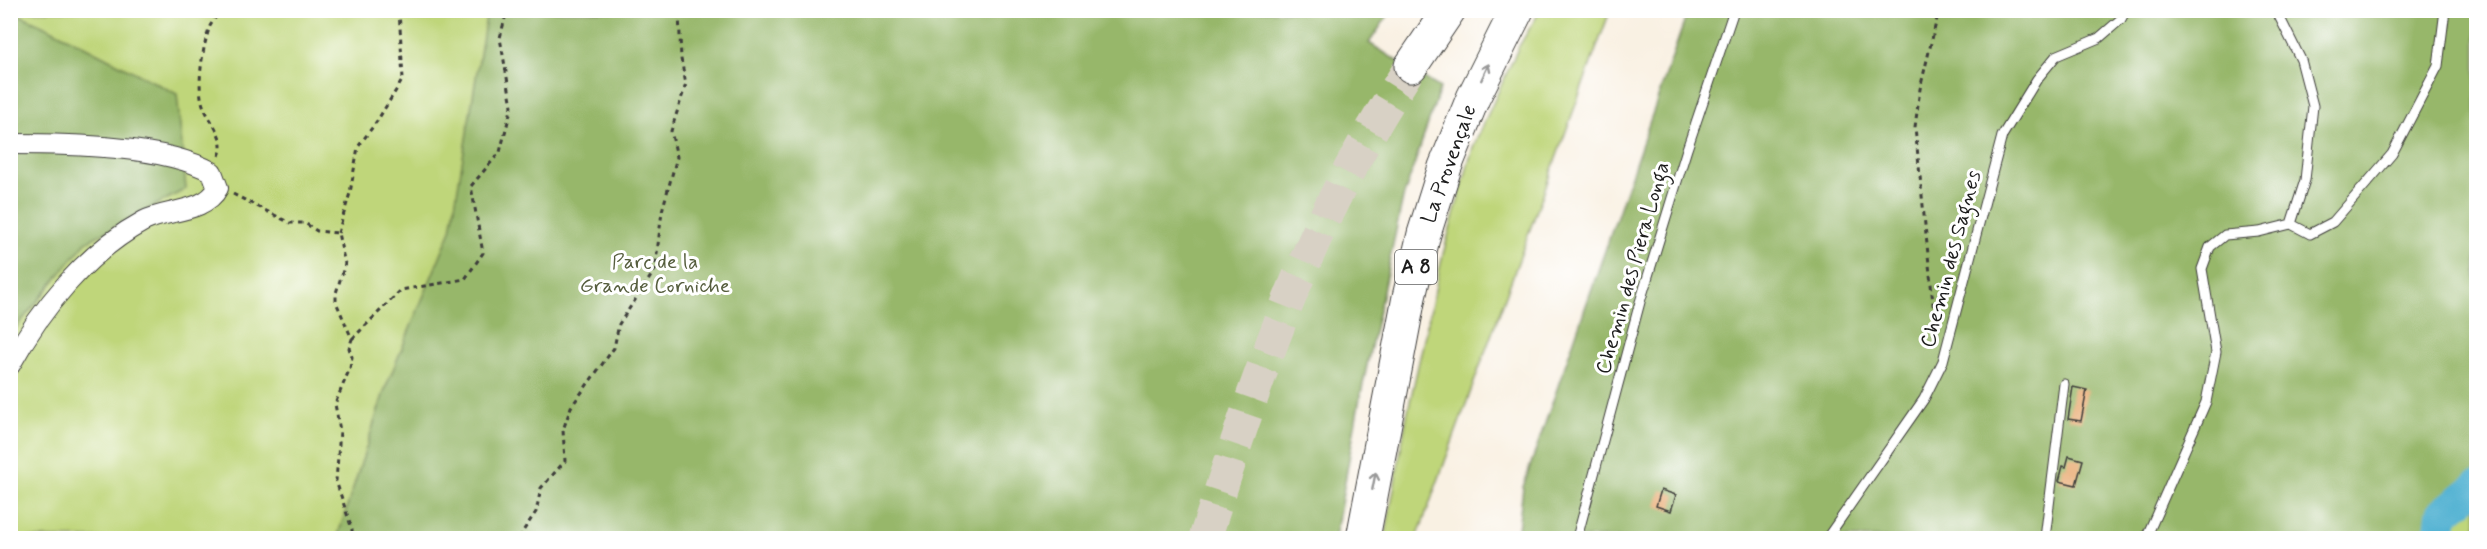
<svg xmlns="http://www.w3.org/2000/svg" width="2487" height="549" font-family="Mynerve,sans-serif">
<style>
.green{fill:#bfd67a;stroke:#6e794b;stroke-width:1.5}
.forest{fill:#97b76a;stroke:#5a6a43;stroke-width:1.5}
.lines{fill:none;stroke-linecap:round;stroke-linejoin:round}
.river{stroke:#55b3d3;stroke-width:32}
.building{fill:#e7a66b}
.motorway-tunnel{stroke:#d8d1c5;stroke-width:33;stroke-dasharray:33 16;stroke-linecap:butt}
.service-casing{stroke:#3d3c3a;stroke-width:11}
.minor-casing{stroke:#3d3c3a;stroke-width:22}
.motorway-casing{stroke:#3d3c3a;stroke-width:35}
.path{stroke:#3d3c3a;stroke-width:3;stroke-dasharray:4.5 4.5;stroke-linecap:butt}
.service{stroke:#fff;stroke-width:9}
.minor{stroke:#fff;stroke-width:20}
.motorway{stroke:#fff;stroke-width:33}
.oneway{stroke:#999}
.labels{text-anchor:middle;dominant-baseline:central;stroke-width:6;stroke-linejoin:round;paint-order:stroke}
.shield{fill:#fff;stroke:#606060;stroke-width:1.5}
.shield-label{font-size:20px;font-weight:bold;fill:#1c1c1c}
.street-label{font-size:21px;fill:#1c1c1c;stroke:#fff}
.park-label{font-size:21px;fill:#555d3d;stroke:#fff}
</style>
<rect width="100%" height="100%" fill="#fff"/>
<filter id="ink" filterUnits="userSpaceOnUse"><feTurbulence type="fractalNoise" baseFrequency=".0167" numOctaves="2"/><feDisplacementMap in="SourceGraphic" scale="12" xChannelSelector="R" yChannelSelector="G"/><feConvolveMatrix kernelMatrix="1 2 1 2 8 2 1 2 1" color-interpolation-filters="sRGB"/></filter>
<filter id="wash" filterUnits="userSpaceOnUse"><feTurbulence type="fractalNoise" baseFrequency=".008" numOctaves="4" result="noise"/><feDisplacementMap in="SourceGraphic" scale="24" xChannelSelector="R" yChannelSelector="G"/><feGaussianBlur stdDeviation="1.35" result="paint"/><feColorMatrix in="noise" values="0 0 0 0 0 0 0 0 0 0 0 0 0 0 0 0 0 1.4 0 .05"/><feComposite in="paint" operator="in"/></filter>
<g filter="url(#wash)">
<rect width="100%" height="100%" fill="#f9f1e3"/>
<path class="green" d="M10 11H1377L1221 538H11Z
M1540 11H1610L1417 538H1385L1407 415 1443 254 1473 147 1519 46Z
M2476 481V538H2443Z"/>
<path class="forest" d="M11 11 49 28 177 94 186 189 86 242 11 334Z
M487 11H1391L1369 43 1440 88 1403 198 1359 403 1335 538H337L385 389 451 230Z
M1688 11H2476V481L2443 538H1517L1523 487Z"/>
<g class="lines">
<path class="river" d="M2439 538 2442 514 2476 487"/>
</g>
<g id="blocks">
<path class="building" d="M2073 387 2087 390 2081 421 2068 419Z
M2069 456 2083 460 2076 485 2059 481 2063 466 2066 467Z
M1661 490 1676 495 1671 511 1656 506Z"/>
</g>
</g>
<g filter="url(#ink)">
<use href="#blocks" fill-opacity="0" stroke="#3d3c3a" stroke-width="1.5"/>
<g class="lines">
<path class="motorway-tunnel" d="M1205 538C1241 426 1279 312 1331 205 1355 157 1382 111 1411 66"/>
<g class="service-casing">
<path id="service" d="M2276 10 2301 60 2313 106 2305 180 2291 224 2310 234 2333 222 2392 154 2438 66 2445 10
M1577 538 1640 302 1687 149 1734 10
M1827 538 1924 399 1943 361 2002 136 2037 79 2056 56 2099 38 2121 19 2126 10
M2045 538 2064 384
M2146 538 2206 402 2216 352 2202 269 2210 247 2225 235 2259 232 2291 224"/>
</g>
<g class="minor-casing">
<path id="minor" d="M10 144C67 144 164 145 212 172L218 188C205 213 167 209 144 221 87 252 41 308 10 365"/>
</g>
<g class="motorway-casing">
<path id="motorway" d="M1411 66 1449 10
M1363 538 1409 297 1424 234 1445 167 1473 98 1517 10"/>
</g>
<path class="path" d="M219 156C227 137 209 122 203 105 196 86 203 45 210 26 213 21 217 15 221 10
M233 194 290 223H305L317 231 338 233 345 264 336 293V302L352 339 349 348 352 357 350 368 335 404 340 431 336 481 352 529V538
M338 233 350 193 358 147 377 121 403 79 399 10
M1936 333 1915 127 1920 89 1939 10
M352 339 401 290 465 279 483 253 471 186 500 152 512 106 500 38 507 10
M520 538 523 531 536 512 541 488 565 461 563 430 571 407 614 348 619 324 655 270 662 211 677 157 671 131 686 84 681 59 679 13 682 10"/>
<use href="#service" class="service"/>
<use href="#minor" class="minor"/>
<use href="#motorway" class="motorway"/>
</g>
<defs><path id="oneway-shaft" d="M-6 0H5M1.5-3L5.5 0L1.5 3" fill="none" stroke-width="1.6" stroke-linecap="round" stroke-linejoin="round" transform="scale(1.5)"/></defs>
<g class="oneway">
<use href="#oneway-shaft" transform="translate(1485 72) rotate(-65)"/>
<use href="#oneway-shaft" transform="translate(1374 481) rotate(-79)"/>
</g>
</g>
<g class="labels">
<rect class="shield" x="1395" y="250" width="42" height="34" rx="4.5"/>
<g class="shield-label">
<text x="1416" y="267">A 8</text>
</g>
<g class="street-label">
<text transform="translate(1449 164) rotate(-70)">La Provençale</text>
<text transform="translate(1951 259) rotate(-75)">Chemin des Sagnes</text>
<text transform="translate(1633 268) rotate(-74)">Chemin des Piera Longa</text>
</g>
<g class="park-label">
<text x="655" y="262">Parc de la<tspan x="655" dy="24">Grande Corniche</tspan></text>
</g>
</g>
<rect width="2487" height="549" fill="none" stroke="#fff" stroke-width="36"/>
</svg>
